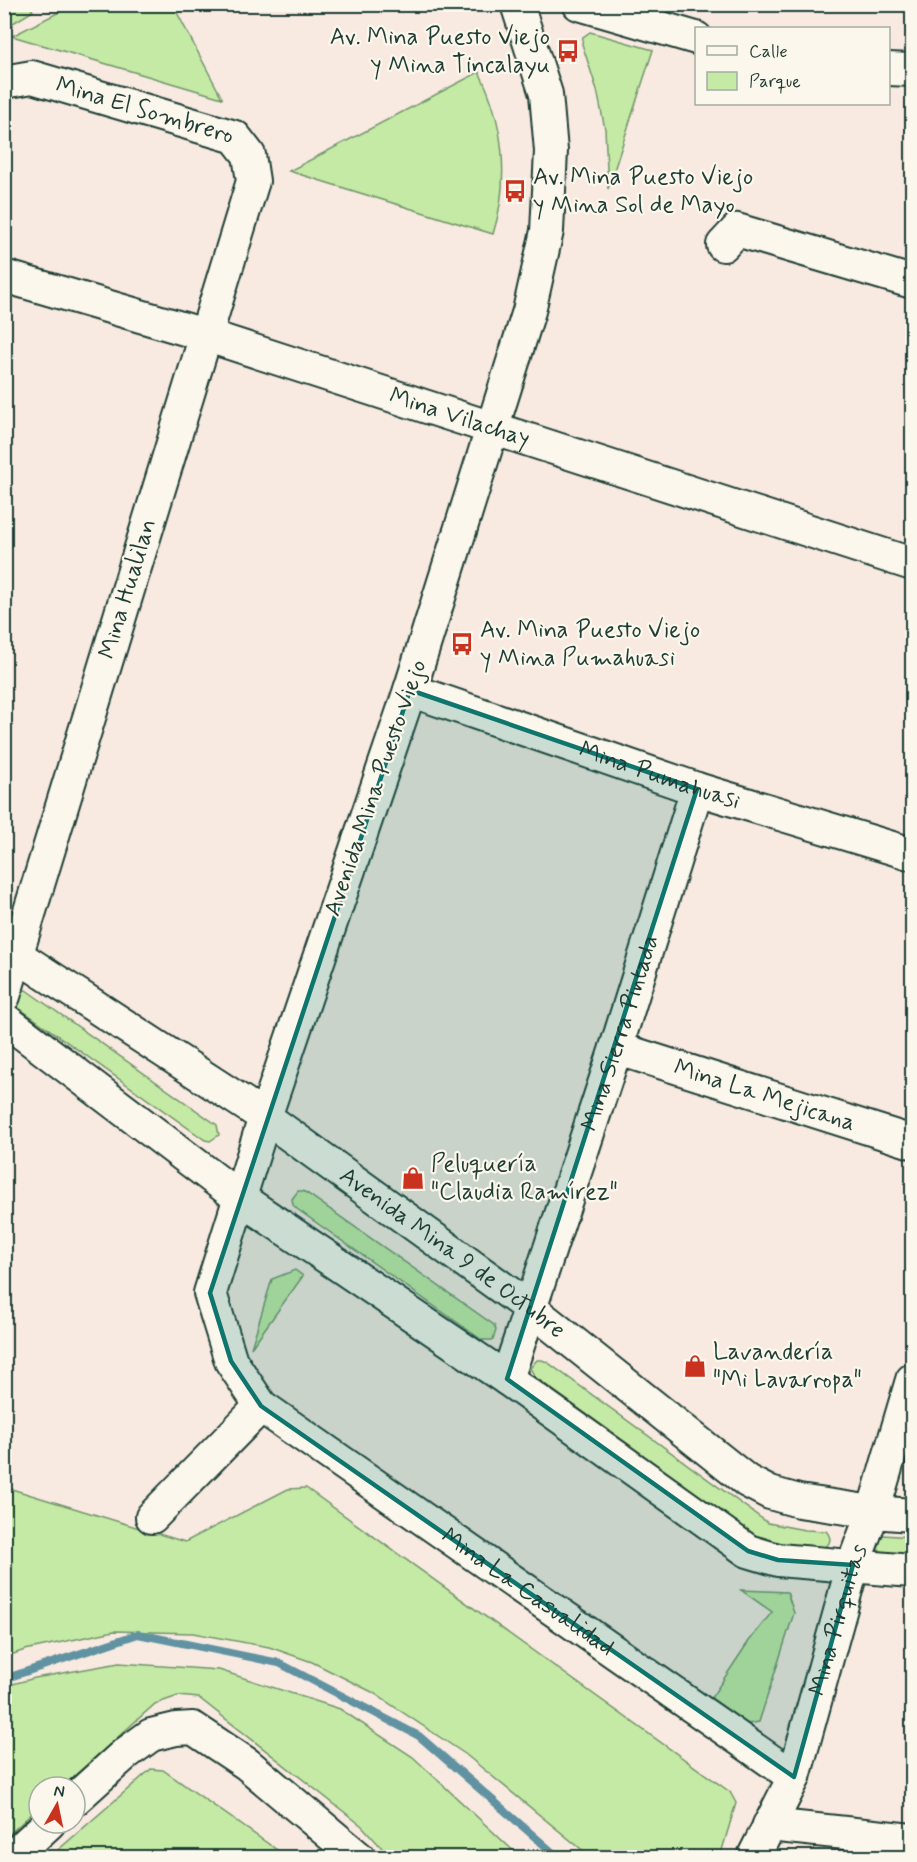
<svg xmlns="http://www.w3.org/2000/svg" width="917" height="1862" font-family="Mynerve,sans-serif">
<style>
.green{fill:#c4eaa5;stroke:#72946c;stroke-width:1.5}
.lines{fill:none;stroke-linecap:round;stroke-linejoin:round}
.stream{stroke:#6092a2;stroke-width:8}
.minor-casing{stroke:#1f3d34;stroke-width:36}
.minor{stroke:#fbf7ec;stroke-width:32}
.marked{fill:#0f766e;fill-opacity:0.2;stroke:#0f766e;stroke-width:4.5;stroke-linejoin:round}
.labels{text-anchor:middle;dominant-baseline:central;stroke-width:4.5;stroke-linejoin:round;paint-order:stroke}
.poi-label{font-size:24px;fill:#1f3d34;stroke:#fbf7ec;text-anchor:start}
.street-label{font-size:24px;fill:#1f3d34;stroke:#fbf7ec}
</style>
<rect width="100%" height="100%" fill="#f9eae1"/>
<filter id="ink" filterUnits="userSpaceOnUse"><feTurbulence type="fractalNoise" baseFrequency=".0167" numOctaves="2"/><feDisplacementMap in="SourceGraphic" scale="12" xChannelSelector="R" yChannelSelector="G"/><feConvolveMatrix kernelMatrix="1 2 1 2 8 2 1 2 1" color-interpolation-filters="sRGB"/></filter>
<g filter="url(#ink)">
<path class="green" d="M75 4 173 5 222 98 12 36Z
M4 5H29L33 11 5 28Z
M590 32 653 50 608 189 605 129 597 90 582 44 583 37Z
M479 72C504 121 510 181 493 234L289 171Z
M26 990 217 1125 219 1135 210 1141 205 1140 19 1008 15 1004 21 991Z
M298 1191H303L308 1194 494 1325 496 1330 493 1340H482L297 1209 293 1205 292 1199Z
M295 1270 303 1276 251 1348 272 1279Z
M537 1360H542L547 1362 768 1523 805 1530 826 1531C832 1538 831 1544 823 1548L773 1543 754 1535 535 1377 530 1368Z
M5 1487 185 1542 288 1489 306 1488 730 1792 736 1803 720 1857H591L465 1754 372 1692 312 1662 269 1647 193 1633 114 1631 25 1650 5 1657Z
M883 1535 912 1537V1556C900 1555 879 1558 876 1543Z
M741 1590 787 1592 794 1613 759 1722 748 1724 711 1698 749 1641 772 1612Z
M119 1663 219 1670 340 1709 413 1757 520 1857H390L362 1826 199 1698 178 1696 155 1704 62 1787H39V1807L5 1838V1686L35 1678Z
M151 1769 163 1770 287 1857H50Z"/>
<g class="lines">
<path class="stream" d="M4 1679 138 1634 279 1663 419 1736 559 1858"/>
<g class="minor-casing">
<g id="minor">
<path id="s1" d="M517 4 546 94 551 151 547 231 529 311 410 690 265 1117 210 1293 231 1361 261 1406 794 1777"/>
<path d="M579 4 696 38"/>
<path d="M888 69 912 70"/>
<path id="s2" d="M4 82 32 77 235 137 249 155 253 181 4 996"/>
<path d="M723 245 737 230 912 282"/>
<path id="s3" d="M4 276 205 335 912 564"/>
<path id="s4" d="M410 690 697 789 912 854"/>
<path id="s5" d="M4 947 265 1117 530 1308 747 1481 770 1493 799 1501 873 1512 912 1515"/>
<path d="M4 1019 241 1199 507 1379 748 1551 778 1560 912 1571"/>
<path id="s6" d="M616 1048 912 1142"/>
<path id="s7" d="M507 1379 616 1048 697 789"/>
<path d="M152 1517 261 1406"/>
<path d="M75 1799 125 1754 151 1735 176 1729 193 1728 247 1764 359 1858"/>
<path d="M769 1825 912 1840"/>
<path d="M11 1858 49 1823"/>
<path id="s8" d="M753 1858 794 1777 853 1565 873 1512 912 1380"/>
</g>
</g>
<use href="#minor" class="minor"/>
</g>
</g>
<path class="marked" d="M410 690 697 789 507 1379 748 1551 778 1560 853 1565 794 1777 261 1406 231 1361 210 1293Z"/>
<defs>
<g id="bus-bare" transform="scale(1.8)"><path d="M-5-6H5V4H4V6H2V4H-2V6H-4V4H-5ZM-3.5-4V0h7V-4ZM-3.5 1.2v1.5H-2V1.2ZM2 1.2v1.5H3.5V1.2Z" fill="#c8321e" stroke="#fbf7ec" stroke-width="2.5" paint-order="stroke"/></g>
<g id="shop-bare" transform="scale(1.8)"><path d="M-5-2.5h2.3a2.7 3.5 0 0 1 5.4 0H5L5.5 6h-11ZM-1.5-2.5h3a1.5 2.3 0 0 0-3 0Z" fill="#c8321e" stroke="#fbf7ec" stroke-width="2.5" paint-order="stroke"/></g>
</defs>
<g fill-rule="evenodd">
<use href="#bus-bare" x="568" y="51"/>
<use href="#bus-bare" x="515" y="191"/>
<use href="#bus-bare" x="462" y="644"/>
<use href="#shop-bare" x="413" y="1178"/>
<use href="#shop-bare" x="695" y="1366"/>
</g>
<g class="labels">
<g class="poi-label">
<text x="550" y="37" text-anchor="end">Av. Mina Puesto Viejo<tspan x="550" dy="28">y Mina Tincalayu</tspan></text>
<text x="533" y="177">Av. Mina Puesto Viejo<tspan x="533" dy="28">y Mina Sol de Mayo</tspan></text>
<text x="480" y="630">Av. Mina Puesto Viejo<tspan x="480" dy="28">y Mina Pumahuasi</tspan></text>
<text x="431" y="1164">Peluquería<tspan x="431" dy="28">"Claudia Ramírez"</tspan></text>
<text x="713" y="1352">Lavandería<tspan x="713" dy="28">"Mi Lavarropa"</tspan></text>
</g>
<g class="street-label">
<text stroke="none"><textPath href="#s2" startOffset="146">Mina El Sombrero</textPath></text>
<text stroke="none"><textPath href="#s3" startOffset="477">Mina Vilachay</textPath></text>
<text transform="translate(128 589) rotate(-73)">Mina Hualilan</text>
<text stroke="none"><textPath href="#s4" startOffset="264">Mina Pumahuasi</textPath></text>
<text transform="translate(376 788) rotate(-71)">Avenida Mina Puesto Viejo</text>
<text stroke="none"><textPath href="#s7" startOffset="364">Mina Sierra Pintada</textPath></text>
<text stroke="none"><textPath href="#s6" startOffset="156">Mina La Mejicana</textPath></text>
<text stroke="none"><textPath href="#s5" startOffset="543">Avenida Mina 9 de Octubre</textPath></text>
<text stroke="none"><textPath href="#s1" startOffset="1797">Mina La Casualidad</textPath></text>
<text stroke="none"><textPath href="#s8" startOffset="254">Mina Pirquitas</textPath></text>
</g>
</g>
<rect width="917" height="1862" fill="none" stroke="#fbf7ec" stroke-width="24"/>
<rect x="12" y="12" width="893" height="1838" fill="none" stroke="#1f3d34" stroke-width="2" filter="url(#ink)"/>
<rect x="695" y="27" width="195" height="78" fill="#fbf7ec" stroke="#a3ada2" stroke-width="1.5"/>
<rect x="707" y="46" width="30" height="9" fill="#fbf7ec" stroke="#a3ada2" stroke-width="1.5"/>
<text x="749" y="57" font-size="18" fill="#1f3d34">Calle</text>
<rect x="707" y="72" width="30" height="18" fill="#c4eaa5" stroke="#a3ada2" stroke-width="1.5"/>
<text x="749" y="87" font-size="18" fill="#1f3d34">Parque</text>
<g transform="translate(57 1805) rotate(9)"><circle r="28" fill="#fbf7ec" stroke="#a3ada2" stroke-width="1.5"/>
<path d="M0-4.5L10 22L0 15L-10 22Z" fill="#c8321e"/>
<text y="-9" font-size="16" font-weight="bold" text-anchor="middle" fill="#1f3d34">N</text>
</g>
</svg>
